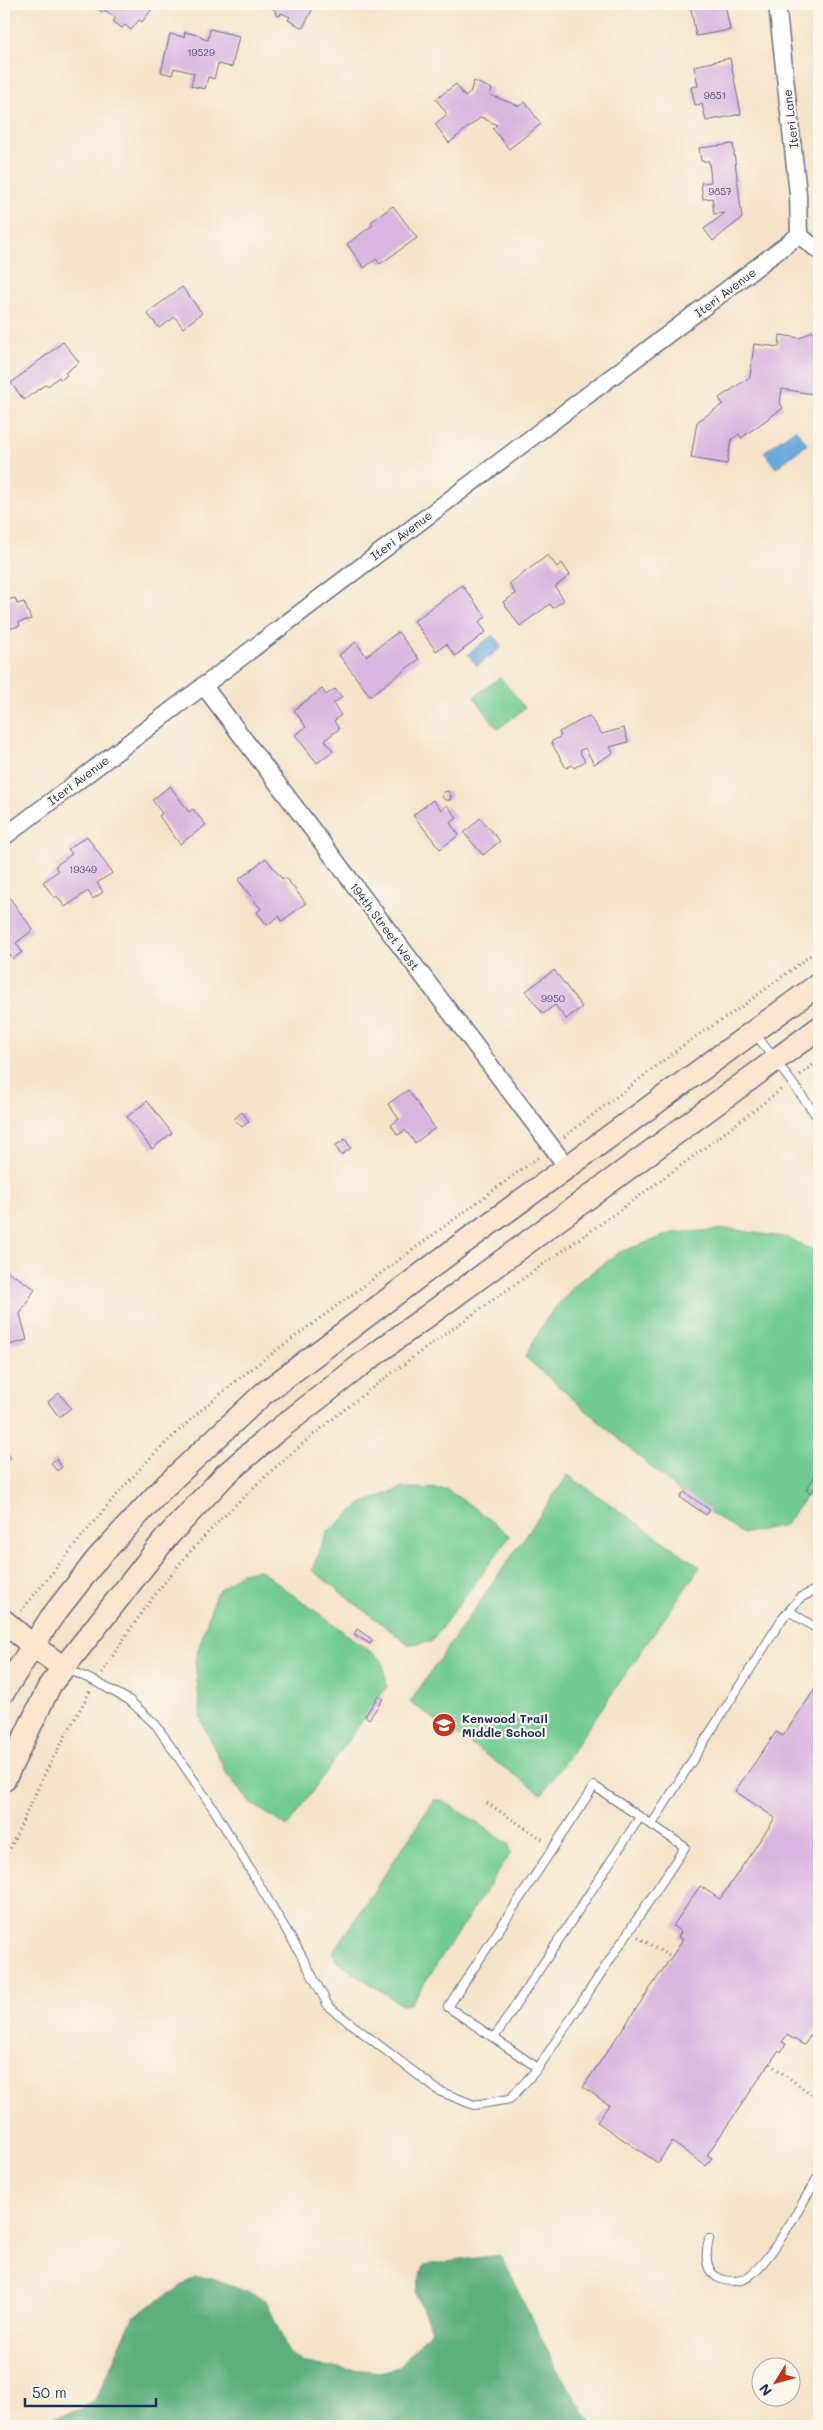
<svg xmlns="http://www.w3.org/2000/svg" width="823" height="2430" font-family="Mali,sans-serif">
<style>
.green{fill:#71cb92;stroke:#467d78}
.forest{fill:#5caf7c;stroke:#3c6f6d}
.water{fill:#6baadd;stroke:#436c9e}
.building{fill:#d9b5e0}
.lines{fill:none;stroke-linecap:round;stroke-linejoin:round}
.lane-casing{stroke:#676e83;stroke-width:10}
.street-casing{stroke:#676e83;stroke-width:19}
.secondary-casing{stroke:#676e83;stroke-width:25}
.path{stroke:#676e83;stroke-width:3;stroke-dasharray:1 4;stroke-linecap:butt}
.lane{stroke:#fff;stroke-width:8}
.street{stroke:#fff;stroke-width:16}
.secondary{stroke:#fbe5cf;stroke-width:22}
.labels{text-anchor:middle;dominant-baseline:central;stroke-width:4.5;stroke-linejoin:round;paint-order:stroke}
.number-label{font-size:10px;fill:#4a507e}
.street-label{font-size:12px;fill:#1b2f5e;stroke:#fbf7ec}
.poi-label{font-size:12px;font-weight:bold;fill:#1b2f5e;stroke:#fbf7ec;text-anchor:start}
</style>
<rect width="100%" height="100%" fill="#fbf7ec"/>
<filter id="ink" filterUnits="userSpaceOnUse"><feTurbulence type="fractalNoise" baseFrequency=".02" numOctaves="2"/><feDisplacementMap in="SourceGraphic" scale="10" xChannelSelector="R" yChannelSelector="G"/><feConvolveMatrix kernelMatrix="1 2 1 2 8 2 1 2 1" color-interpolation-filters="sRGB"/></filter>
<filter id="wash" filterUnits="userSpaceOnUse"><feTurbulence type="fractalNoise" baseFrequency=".0096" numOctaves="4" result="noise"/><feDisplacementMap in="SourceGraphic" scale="20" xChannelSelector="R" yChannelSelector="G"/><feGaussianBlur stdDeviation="1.12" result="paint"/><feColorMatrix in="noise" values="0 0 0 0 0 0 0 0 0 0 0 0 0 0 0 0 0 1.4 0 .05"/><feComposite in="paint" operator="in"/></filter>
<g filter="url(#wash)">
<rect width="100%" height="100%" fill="#f5e3c9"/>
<path class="green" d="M500 677 525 708 498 729 474 697Z
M730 1229 788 1238 819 1253V1478L785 1525 743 1534 682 1494 525 1357 546 1319 578 1282 620 1252 673 1233Z
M568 1475 700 1567 542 1794 410 1702Z
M402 1488 446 1489 476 1509 510 1536 431 1642 408 1644 312 1570 327 1533 361 1504Z
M259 1570 382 1660 387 1686 287 1827 251 1803 226 1773 201 1720 195 1660 216 1593 241 1573Z
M434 1800H442L509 1844 510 1854 411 2003 402 2005 336 1961 333 1953Z"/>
<path class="forest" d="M500 2255 555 2366 593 2426H23L24 2424 79 2411 95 2400 133 2317 195 2277 213 2278 266 2300 289 2353 305 2364 380 2372 399 2367 432 2329 415 2293 424 2265Z"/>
<path class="water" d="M795 429 807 444 776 468 764 452Z
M493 635 502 647 477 666 468 654Z"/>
<g id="blocks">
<path class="building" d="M93 4H156L142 22 139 20 131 30 125 25 122 28 113 21 116 18 105 10 103 13Z
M276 4H315L303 28 288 20 290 17 281 13 280 16 275 14 276 11 273 9Z
M690 4H725L730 30 696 36Z
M210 29 239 36 232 67 218 64 214 79 208 77 205 89 191 86 194 73 174 68 172 75 161 72 170 34 184 37 185 32 201 36V38L208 40Z
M730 58 741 114 706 121 702 104 695 105 691 87 698 86 694 66Z
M474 81 492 89 490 95 519 106 525 102 541 124 509 149 493 129 497 125 481 117 449 143 435 124 447 114 436 99 456 84 465 97 470 93Z
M733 144 742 218 713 241 704 229 725 213 714 214 712 198 703 199 701 183 711 182 709 161H701L699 148Z
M393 206 417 238 380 264 376 259 364 268 347 244 373 225 371 222Z
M182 287 202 313 183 328 175 317 159 328 147 313Z
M812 331 819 342V363L813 394 782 389 780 403 783 408 741 438 739 434 731 440 727 464 691 458 697 422 723 404 719 398 750 377 754 344 779 347 780 335 800 338Z
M63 342 79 362 65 373 67 375 61 380 59 377 48 386 46 384 24 400 11 383Z
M548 555 557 567 562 563 570 575 555 587 564 600 553 608 550 604 520 626 503 602 516 594 509 584Z
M462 585 486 617 479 622 486 632 455 656 446 644 436 651 414 621Z
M15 598 17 604 24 602 31 619 19 622 20 626 8 629 4 628V601Z
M398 632 419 659 370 696 339 655 356 642 366 656Z
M322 689 326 695 335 689 342 697 333 704 341 715 334 721 339 729 325 740 333 751 317 763 295 735 306 727 294 710Z
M589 716 602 734 624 728 628 742 610 747 613 753 594 764 585 748 579 751 585 761 574 768 572 765 566 768 551 742 561 736 559 732Z
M170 786 189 812 193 809 206 825 180 844 159 816 162 813 152 800Z
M448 791 451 796 450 800H445L442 797 443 792Z
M433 800 441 810 447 805 457 818 450 823 459 835 440 849 413 815Z
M480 818 500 841 483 855 464 833Z
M87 836 112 873 97 883 103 892 93 899 88 891 65 907 57 896 54 898 43 882 58 871 55 866 72 854 68 849Z
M266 858 282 879 285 877 306 903 282 921 279 916 267 925 257 912 261 909 238 880Z
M9 897 33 930 16 943 22 952 13 959 7 951 4 953V900Z
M554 970 582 1007 566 1019 555 1005 543 1014 526 991Z
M408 1090 435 1128 415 1143 405 1130 398 1135 391 1125 399 1119 388 1104Z
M147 1101 172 1133 152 1149 127 1117Z
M242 1112 249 1121 242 1127 234 1119Z
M345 1139 351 1148 341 1155 335 1146Z
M4 1269 35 1289 20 1314 27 1340 5 1346Z
M59 1393 71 1408 59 1417 48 1402Z
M4 1449 11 1458 4 1463Z
M56 1459 62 1467 57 1471 51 1463Z
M819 1469V1481L811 1493 806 1490Z
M684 1492 710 1510 706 1515 680 1497Z
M357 1629 373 1640 370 1644 354 1634Z
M815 1689 819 1693V2023L804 2045 787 2035 782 2042 786 2044 781 2052 779 2050 707 2155 712 2158 706 2166 672 2142 658 2163 597 2122 609 2105 583 2087 683 1940 678 1937 681 1932 673 1926 700 1886 720 1899 775 1818 735 1791 776 1732 783 1736Z
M378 1696 383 1699 369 1719 365 1716Z"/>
</g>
</g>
<g filter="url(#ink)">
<use href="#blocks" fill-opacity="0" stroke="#676e83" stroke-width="1"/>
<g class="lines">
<g class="lane-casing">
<path id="lane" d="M754 1032 819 1119
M789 1611 819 1630
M66 1668 96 1682 129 1700 156 1725 215 1811 300 1953 329 2007 439 2091 474 2105 510 2099 538 2068 685 1847 594 1786 448 2007 538 2068
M652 1824 782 1619 800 1598 819 1588
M494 2038 640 1817
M709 2239C706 2251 703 2269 717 2277 726 2282 740 2283 749 2276 771 2261 804 2200 819 2175"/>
</g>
<g class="street-casing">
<path id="street" d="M777 4 798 194 799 235
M799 235 819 251
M203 685 567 1167
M4 837 799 235"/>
</g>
<g class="secondary-casing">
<path id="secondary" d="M4 1621 33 1646 64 1668
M4 1691 51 1618 97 1559 161 1490 263 1394 459 1246 819 984
M4 1780 50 1685 166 1538 225 1475 274 1433 366 1361 819 1028"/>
</g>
<path class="path" d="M800 1075 819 1060
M564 1137 689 1041 740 1008 819 949
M21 1611 112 1500 151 1457 200 1411 251 1369 540 1156
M102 1673C128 1631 157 1589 190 1552 303 1427 446 1334 582 1237 650 1189 717 1139 783 1088
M487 1803 545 1841
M4 1862 43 1777 90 1691
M638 1937 671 1957
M770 2064 819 2100"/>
<use href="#lane" class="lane"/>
<use href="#street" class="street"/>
<use href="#secondary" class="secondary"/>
</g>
</g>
<defs>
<g id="school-disc" transform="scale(1.25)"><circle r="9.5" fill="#c8321e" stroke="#fbf7ec"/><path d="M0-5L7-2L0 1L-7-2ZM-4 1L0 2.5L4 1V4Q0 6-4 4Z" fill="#fff"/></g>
</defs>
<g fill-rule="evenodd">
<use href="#school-disc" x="444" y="1725"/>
</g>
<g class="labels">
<g class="number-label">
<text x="201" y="52">19529</text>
<text x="715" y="95">9851</text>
<text x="720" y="191">9857</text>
<text x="83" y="869">19349</text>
<text x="553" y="998">9950</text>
</g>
<g class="street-label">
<text transform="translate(790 119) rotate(-97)">Iteri Lane</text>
<text transform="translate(725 292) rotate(-37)">Iteri Avenue</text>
<text transform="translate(401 535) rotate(-37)">Iteri Avenue</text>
<text transform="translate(78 780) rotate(-37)">Iteri Avenue</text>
<text transform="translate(385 926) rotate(53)">194th Street West</text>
</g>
<g class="poi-label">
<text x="462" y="1718">Kenwood Trail<tspan x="462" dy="14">Middle School</tspan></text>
</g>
</g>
<rect width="823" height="2430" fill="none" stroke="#fbf7ec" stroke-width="20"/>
<g transform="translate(776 2382) rotate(233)"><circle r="24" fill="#fbf7ec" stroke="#a1a7b3"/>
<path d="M0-4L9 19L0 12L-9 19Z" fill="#c8321e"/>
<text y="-8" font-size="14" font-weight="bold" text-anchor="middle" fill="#1b2f5e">N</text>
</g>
<path d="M25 2398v8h131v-8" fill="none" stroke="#1b2f5e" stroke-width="2.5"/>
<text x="32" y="2398" font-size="15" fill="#1b2f5e" stroke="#fbf7ec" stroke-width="4" paint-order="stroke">50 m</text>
</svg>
